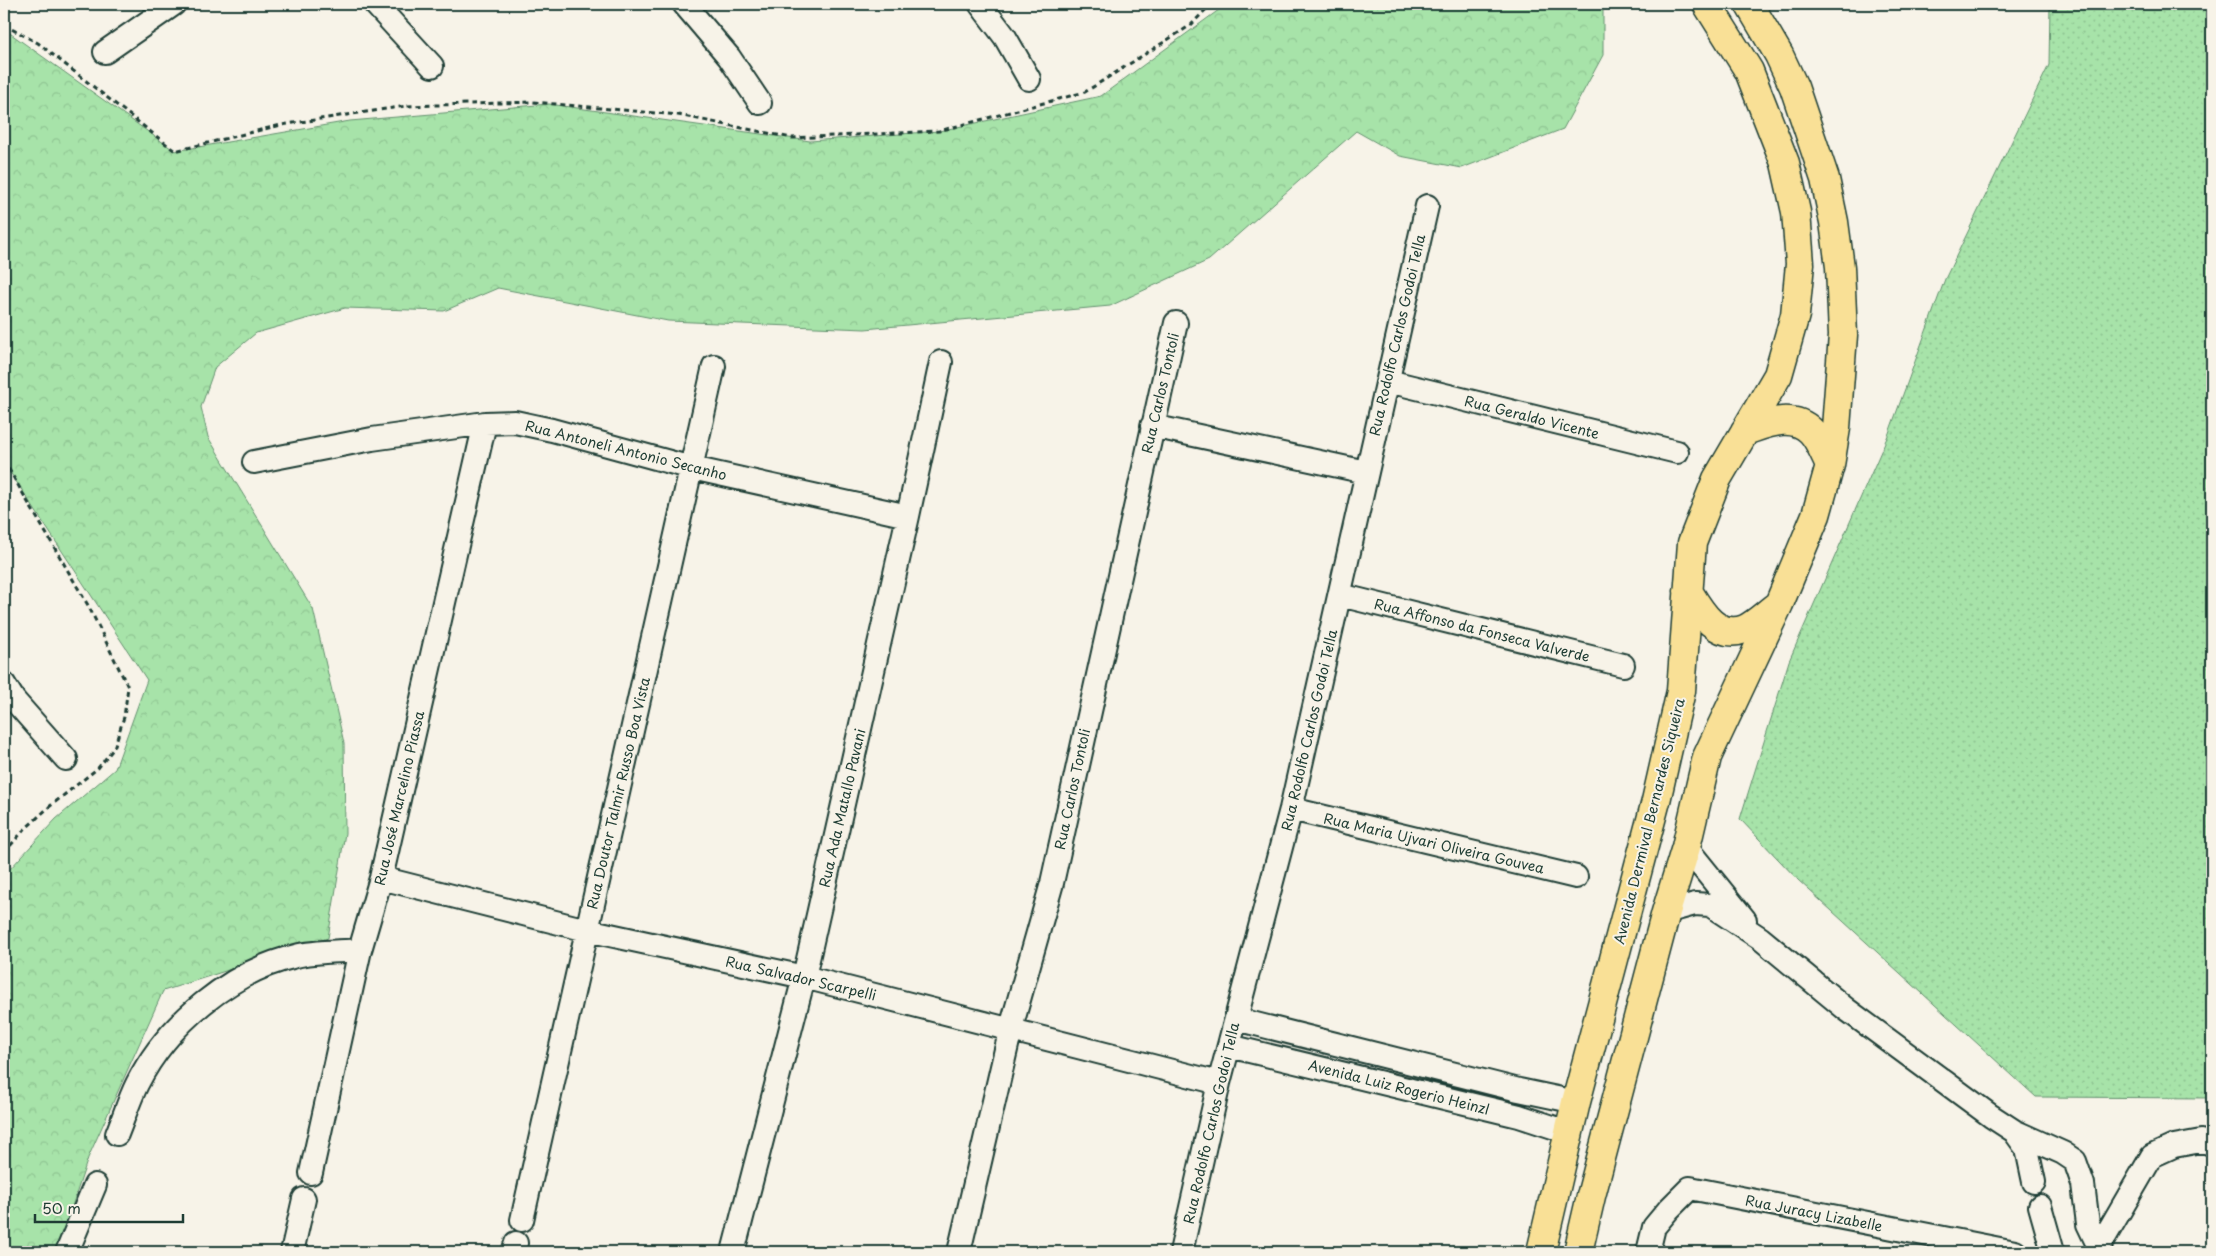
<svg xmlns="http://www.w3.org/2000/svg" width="2216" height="1256" font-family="'Playpen Sans',sans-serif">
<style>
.grass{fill:url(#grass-dots);stroke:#63906e}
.forest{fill:url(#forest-crowns);stroke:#63906e}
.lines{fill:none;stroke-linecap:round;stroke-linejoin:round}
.minor-casing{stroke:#1f3d34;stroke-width:26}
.major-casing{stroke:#1f3d34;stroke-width:31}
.path{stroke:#1f3d34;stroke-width:3;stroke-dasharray:5 4;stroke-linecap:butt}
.minor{stroke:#f7f3e8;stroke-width:22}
.major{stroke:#f9e096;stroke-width:28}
.labels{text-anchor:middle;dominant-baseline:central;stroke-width:4;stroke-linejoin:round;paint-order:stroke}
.street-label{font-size:14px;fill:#1f3d34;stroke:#f7f3e8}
</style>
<defs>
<pattern id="grass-dots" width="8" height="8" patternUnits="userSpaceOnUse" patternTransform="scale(1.25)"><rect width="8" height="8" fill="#a7e3a9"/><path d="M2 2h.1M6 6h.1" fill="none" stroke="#8fc492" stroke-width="1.8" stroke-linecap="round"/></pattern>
<pattern id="forest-crowns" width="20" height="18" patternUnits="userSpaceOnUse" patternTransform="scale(1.25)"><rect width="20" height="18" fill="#a7e3a9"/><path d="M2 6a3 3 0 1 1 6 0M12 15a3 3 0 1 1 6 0" fill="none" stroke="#8fc492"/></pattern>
</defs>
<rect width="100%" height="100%" fill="#f7f3e8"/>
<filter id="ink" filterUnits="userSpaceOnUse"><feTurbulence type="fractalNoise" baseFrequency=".02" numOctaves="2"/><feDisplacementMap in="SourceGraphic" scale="10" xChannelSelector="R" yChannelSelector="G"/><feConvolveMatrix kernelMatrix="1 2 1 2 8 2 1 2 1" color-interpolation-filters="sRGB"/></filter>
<g filter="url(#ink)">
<path class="grass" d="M2050 4H2212V1098L2036 1097 1798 880 1740 819 1789 661 1889 433 1945 279 2049 65Z"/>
<path class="forest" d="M1227 4H1603V55L1563 129 1462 168 1400 156 1356 131 1209 260 1110 306 865 329 668 321 498 288 444 311 345 308 256 333 215 367 201 407 208 437 313 609 344 743 345 833 328 938 163 991 88 1158 57 1252H4V882L9 870 56 819 115 769 147 680 4 463V29L175 151 350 121 549 104 810 141 939 131 1101 96Z"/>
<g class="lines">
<g class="minor-casing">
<path id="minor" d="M375 4 432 66
M684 4 729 57 760 103
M980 4 1005 37 1029 79
M105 52 174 4
M1388 381 1677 452
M1152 426 1366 472
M254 462 372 439 485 423 515 422 552 430 692 468 908 516
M1340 595 1623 665
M4 684 14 700 66 759
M1291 809 1576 877
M1686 847 1745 920
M381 878 587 930 804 977 1219 1083
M1666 912 1695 904 1710 905 1760 938 1846 1009 1991 1116 2014 1131 2063 1153 2075 1161 2083 1184 2088 1224 2099 1247
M1236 1019 1519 1090 1576 1102
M1229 1046 1519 1116 1568 1132
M2014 1131 2027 1149 2034 1182
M117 1134C124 1117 129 1100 137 1084 167 1024 231 971 296 956 316 951 339 952 360 950
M311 1173 360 950 381 878 485 423
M2040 1206 2053 1252
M522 1220 714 366
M67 1252 95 1185
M292 1252 304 1199
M513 1252 516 1243
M733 1252 804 977 908 516 941 362
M959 1252 1011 1028 1052 883 1176 323
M1181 1252 1219 1083 1291 809 1427 206
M1648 1252 1654 1227 1669 1209 1690 1188 2015 1252
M2101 1252 2099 1247 2152 1156 2174 1146 2201 1141 2212 1144"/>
</g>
<g class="major-casing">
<path id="major" d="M1745 431C1766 424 1792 412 1811 431 1819 439 1825 455 1830 465
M1688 591C1700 611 1716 640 1745 629 1756 624 1768 612 1778 605
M1541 1252 1576 1102 1656 801 1681 691 1692 543 1717 479 1778 375 1795 315 1800 264 1796 212 1785 163 1749 71 1707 4
M1578 1252 1591 1196 1666 912 1686 847 1707 757 1779 604 1816 515 1830 465 1836 428 1843 335 1840 267 1834 222 1825 179 1794 87 1779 55 1749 4"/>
</g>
<path class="path" d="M4 25 38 43 175 151 281 125 406 106 533 102 678 115 792 138 939 131 1085 92 1191 25 1211 4
M4 461 89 607 128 687 124 717 114 748 98 768 49 807 24 830 4 853"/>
<use href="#minor" class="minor"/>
<use href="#major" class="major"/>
</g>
</g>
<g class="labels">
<g class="street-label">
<text transform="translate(1397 335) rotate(-77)">Rua Rodolfo Carlos Godoi Tella</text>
<text transform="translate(1160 393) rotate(-77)">Rua Carlos Tontoli</text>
<text transform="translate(1532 417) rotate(14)">Rua Geraldo Vicente</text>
<text transform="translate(626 450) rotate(14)">Rua Antoneli Antonio Secanho</text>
<text transform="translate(1482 630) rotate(14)">Rua Affonso da Fonseca Valverde</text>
<text transform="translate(1309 730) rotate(-77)">Rua Rodolfo Carlos Godoi Tella</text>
<text transform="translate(1072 789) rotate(-78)">Rua Carlos Tontoli</text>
<text transform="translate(618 793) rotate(-77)">Rua Doutor Talmir Russo Boa Vista</text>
<text transform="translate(399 798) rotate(-77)">Rua José Marcelino Piassa</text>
<text transform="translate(842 808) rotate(-77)">Rua Ada Matallo Pavani</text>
<text transform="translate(1649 821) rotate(-76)">Avenida Dermival Bernardes Siqueira</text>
<text transform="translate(1434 843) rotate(13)">Rua Maria Ujvari Oliveira Gouvea</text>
<text transform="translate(801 978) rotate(13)">Rua Salvador Scarpelli</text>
<text transform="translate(1399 1087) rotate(14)">Avenida Luiz Rogerio Heinzl</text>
<text transform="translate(1211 1123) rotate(-77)">Rua Rodolfo Carlos Godoi Tella</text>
<text transform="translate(1814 1213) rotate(11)">Rua Juracy Lizabelle</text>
</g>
</g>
<rect width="2216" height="1256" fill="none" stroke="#f7f3e8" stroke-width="20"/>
<rect x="10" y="10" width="2196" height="1236" fill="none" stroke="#1f3d34" stroke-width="2" filter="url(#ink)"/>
<path d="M35 1214v8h148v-8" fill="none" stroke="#1f3d34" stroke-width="2.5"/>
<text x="42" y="1214" font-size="15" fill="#1f3d34" stroke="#f7f3e8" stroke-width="4" paint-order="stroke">50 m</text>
</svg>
